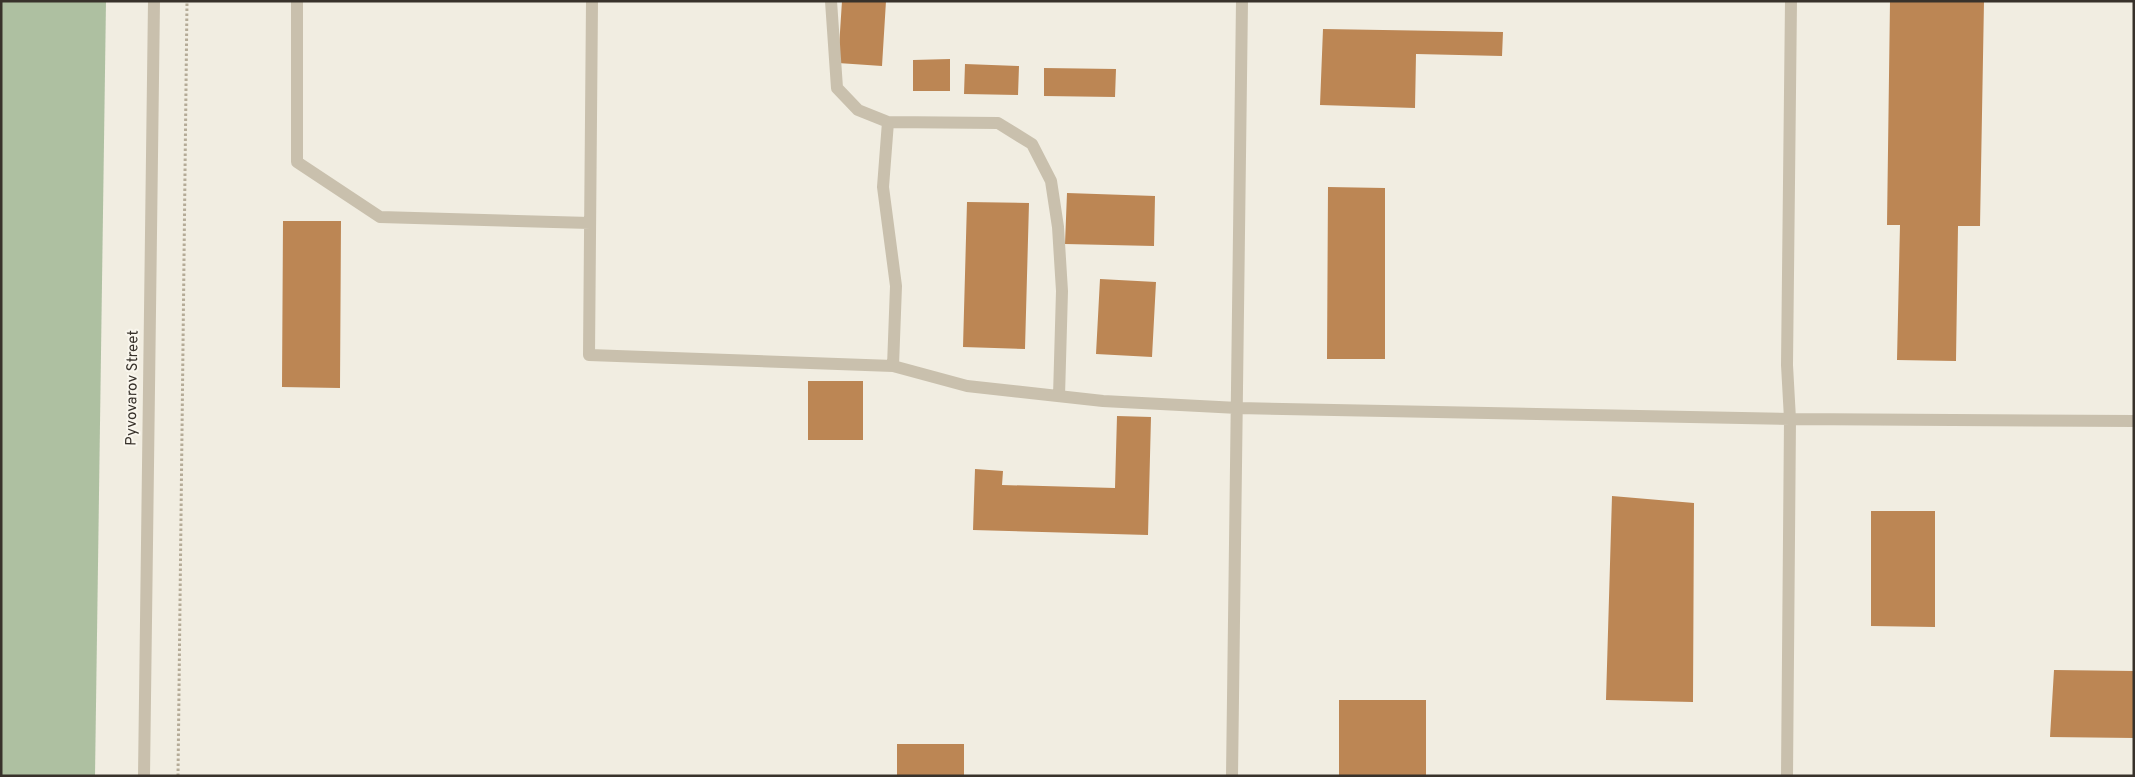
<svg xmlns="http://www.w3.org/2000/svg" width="2135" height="777" font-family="Overpass,sans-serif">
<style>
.green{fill:#aec0a1}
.building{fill:#bc8654}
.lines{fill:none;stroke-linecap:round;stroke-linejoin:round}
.path{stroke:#b5ab97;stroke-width:3;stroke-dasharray:2.5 2.5;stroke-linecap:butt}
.service{stroke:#c9c0ad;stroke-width:12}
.tertiary{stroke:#c9c0ad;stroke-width:12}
.labels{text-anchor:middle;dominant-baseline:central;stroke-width:4;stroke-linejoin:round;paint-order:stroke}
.street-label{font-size:15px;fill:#38322b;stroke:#f9f6ed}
</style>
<rect width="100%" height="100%" fill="#f1ede1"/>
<path class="green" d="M1 1H106L95 776H1Z"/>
<path class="building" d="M842 1H886L882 66 838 63Z
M1890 1H1984L1980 226H1958L1956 361 1897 360 1900 225H1887Z
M1323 29 1503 32 1502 56 1416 54 1415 108 1320 105Z
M950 59V91H913V60Z
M965 64 1019 66 1018 95 964 94Z
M1044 68 1116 69 1115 97 1044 96Z
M1328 187 1385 188V359H1327Z
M1067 193 1155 196 1154 246 1065 244Z
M967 202 1029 203 1025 349 963 347Z
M283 221H341L340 388 282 387Z
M1100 279 1156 282 1152 357 1096 354Z
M808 381H863V440H808Z
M1117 416 1151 417 1148 535 973 530 975 469 1003 471 1002 485 1115 488Z
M1612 496 1694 503 1693 702 1606 700Z
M1871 511H1935V627L1871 626Z
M2054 670 2134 671V738L2050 737Z
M1339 700H1426V776H1339Z
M897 744H964V776H897Z"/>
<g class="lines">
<path class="path" d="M178 776 187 1"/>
<path class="service" d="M297 1V162L380 217 590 223
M592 1 589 355 893 366 967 386 1103 401 1238 408 1790 419 2134 421
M831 1 837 88 858 110 888 122 883 187 896 286 893 366
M888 122 998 123 1032 144 1051 181 1058 227 1062 291 1059 396
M1232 776 1242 1
M1787 776 1790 419 1787 365 1791 1"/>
<path class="tertiary" d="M144 776 154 1"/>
</g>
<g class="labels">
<g class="street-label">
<text transform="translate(133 388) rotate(-89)">Pyvovarov Street</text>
</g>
</g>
<rect width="2135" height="777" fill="none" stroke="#38322b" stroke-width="5"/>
</svg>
